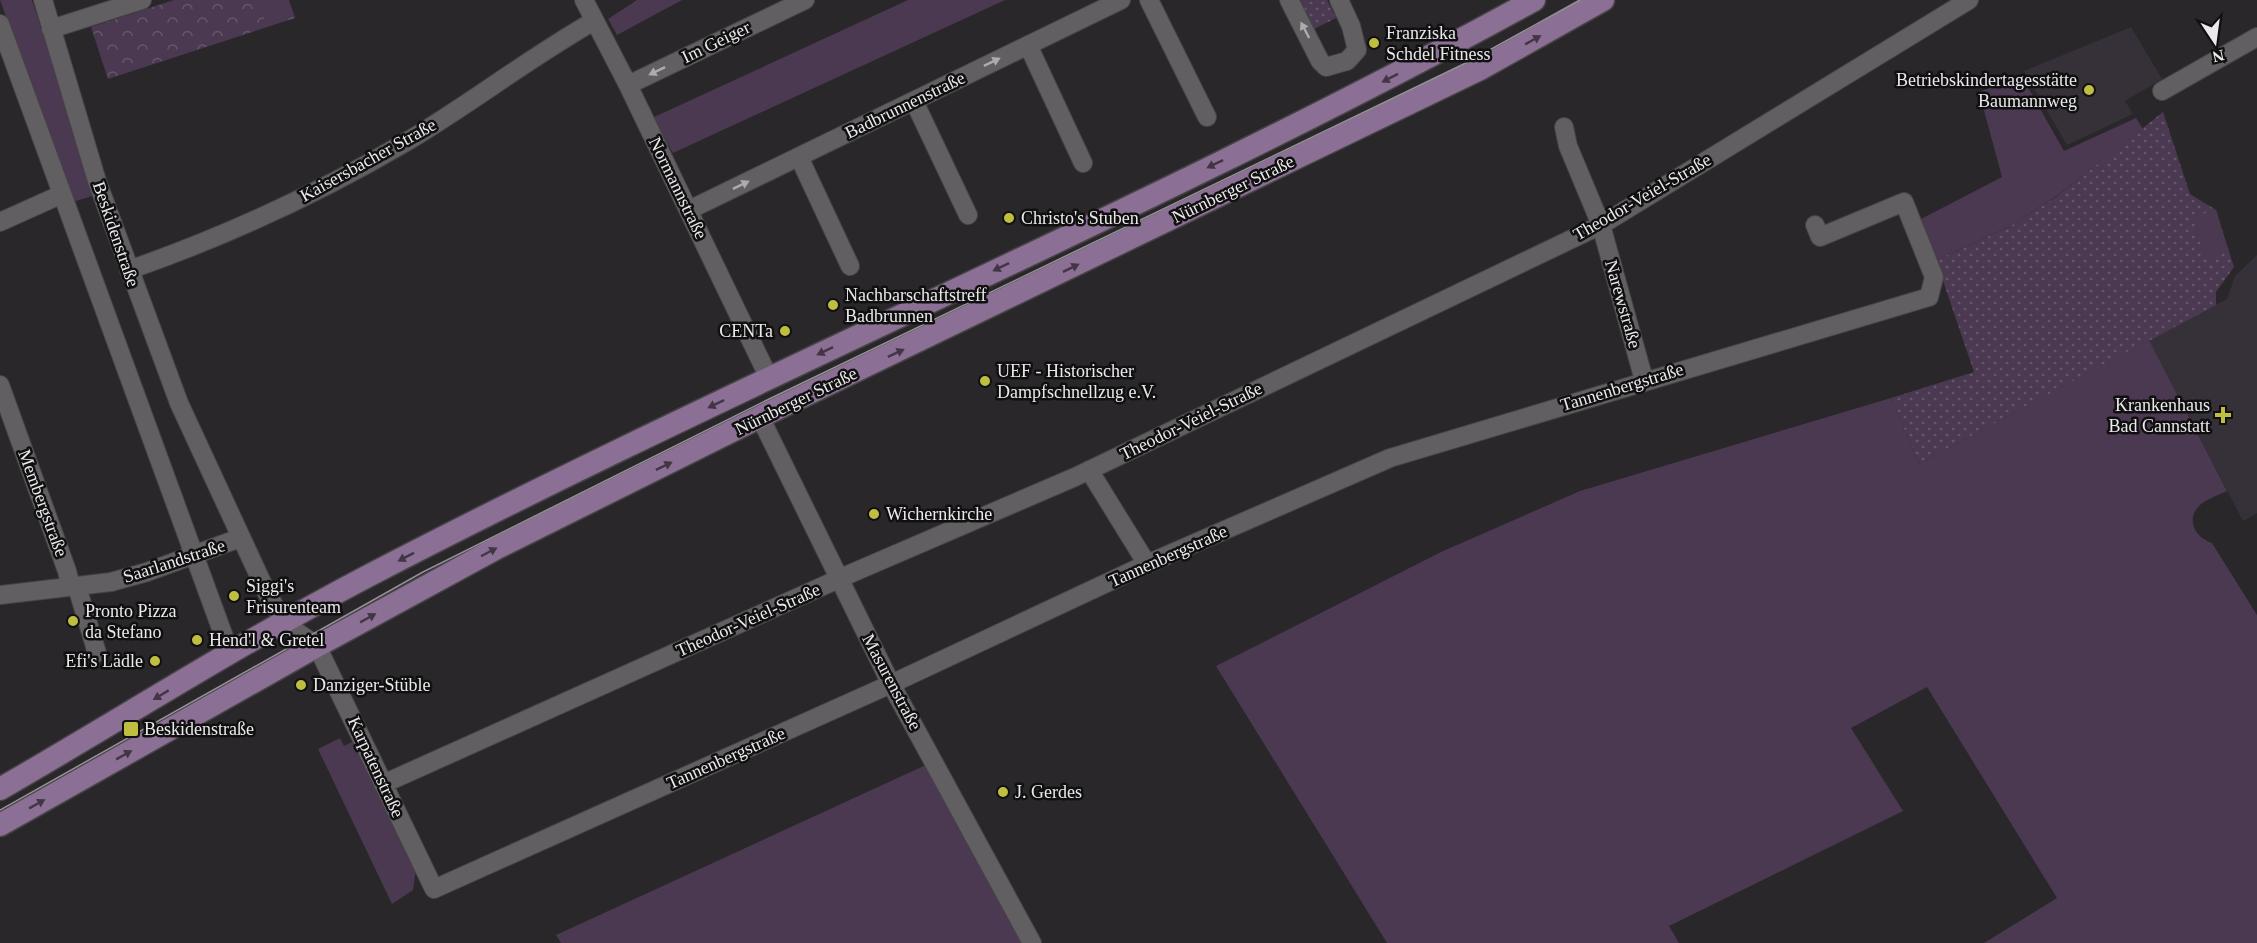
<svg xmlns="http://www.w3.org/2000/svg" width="2257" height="943" font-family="Georgia,serif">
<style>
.built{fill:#363138}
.grass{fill:url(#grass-dots)}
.park{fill:url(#park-crowns)}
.garden{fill:#4b3951}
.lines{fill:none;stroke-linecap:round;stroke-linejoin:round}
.minor-casing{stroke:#464446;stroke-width:20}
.major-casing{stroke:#464446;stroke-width:25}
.minor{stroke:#615f62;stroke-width:18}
.major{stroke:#8c6f94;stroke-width:22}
.tram{stroke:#949295;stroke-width:1.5}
.oneway{fill:#adabad}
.oneway2{fill:#423645}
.poi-dot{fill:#c0be41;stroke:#111011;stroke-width:2}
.labels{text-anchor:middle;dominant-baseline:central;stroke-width:5;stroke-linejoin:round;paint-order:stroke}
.poi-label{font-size:18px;fill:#ebe9eb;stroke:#111011;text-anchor:start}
.street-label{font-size:18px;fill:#ebe9eb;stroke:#111011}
</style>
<defs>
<pattern id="grass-dots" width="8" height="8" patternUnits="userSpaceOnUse" patternTransform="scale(1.5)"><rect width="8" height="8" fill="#4b3951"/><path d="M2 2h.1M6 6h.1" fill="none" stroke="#65566a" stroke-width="1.8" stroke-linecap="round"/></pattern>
<pattern id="park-crowns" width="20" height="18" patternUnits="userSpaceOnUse" patternTransform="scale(1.5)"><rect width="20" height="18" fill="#4b3951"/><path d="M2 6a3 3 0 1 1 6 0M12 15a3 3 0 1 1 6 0" fill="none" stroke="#65566a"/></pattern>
</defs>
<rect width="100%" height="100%" fill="#29272a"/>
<path class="built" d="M2131 27 2162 79 2125 101 2133 114 2067 145 2024 71Z
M2257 255V513L2243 521 2149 340 2227 299 2235 276Z"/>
<path class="grass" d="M1297 0H1327L1336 18 1312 30Z
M2163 112 2190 194 2216 210 2234 267 2216 292V305L1919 464 1891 398 1974 372 1936 260 2009 227 2056 197Z"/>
<path class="park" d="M174 0H289L295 18 108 79 91 27Z"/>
<path class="garden" d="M0 0H32L95 195 73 202Z
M258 0H284L290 16 266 24Z
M637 0H682L617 35 608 19Z
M908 0H1005L673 153 652 118Z
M2021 75 2064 151 2136 118 2143 129 2058 195 2011 226 1936 260 1921 219 2002 177 1979 92Z
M2216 210 2228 251 2205 258 2193 217Z
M2149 340 2227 491C2219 495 2207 499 2200 505 2185 519 2195 538 2212 543L2257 615V943H1984L2057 898 1927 687 1851 728 1903 811 1669 926 1679 943H1387L1216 666 1441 552 1580 491 1891 398 1919 464Z
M340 738 344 746 356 740 416 870 413 890 392 904 318 749Z
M928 764 1023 943H561L556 935Z"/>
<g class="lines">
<g class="minor-casing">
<path id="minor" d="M43 0 97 181 179 403 266 591 284 623 317 646 434 889 891 684 1147 564 1390 458 1929 297 1934 277 1904 202 1820 237 1815 225
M584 0 628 85 769 378
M1149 0 1207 117
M1289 0 1320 61 1326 67 1347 61 1357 50 1351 26 1339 0
M0 24 230 653
M51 29 142 0
M1028 45 1083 163
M628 85 805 0
M2162 91 2257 37
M914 101 968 215
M1564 127 1568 146 1601 225 1644 380
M799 157 850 266
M689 210 1121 0
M0 222 60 195
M129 270C224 237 319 193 406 142 470 104 529 58 594 21
M0 385 67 571 71 587
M760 417 891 684 1032 943
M1089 470 1147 564
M77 587 97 653
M0 595 111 582 147 572 240 538
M383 784 852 573 1075 477 1601 225 1969 0"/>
</g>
<g class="major-casing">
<path id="major" d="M0 789C123 718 242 642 368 576 752 376 1154 209 1534 0
M0 825 317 646 495 549 760 417 1482 68 1603 0"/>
</g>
<use href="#minor" class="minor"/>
<use href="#major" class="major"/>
<path class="tram" d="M0 810 423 572 765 401 1468 62 1580 0"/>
</g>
<defs><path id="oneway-solid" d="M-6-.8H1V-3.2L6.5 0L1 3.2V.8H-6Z" transform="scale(1.5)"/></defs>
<g class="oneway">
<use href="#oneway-solid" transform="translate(1305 30) rotate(-118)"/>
<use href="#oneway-solid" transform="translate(992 62) rotate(-26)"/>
<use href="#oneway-solid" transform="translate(657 71) rotate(154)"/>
<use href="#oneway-solid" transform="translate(741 185) rotate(-26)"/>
</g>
<g class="oneway2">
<use href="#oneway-solid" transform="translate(1533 40) rotate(-29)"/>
<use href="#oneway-solid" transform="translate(1390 78) rotate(153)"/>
<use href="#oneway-solid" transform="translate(1215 164) rotate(154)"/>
<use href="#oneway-solid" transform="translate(1001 267) rotate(154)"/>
<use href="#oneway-solid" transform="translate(1071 268) rotate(-26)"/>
<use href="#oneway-solid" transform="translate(825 351) rotate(154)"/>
<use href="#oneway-solid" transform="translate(896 353) rotate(-25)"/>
<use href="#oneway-solid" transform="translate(716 404) rotate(154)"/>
<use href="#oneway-solid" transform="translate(664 466) rotate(-26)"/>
<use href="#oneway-solid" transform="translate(489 552) rotate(-28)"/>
<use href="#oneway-solid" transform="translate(406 557) rotate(153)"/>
<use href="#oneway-solid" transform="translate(368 618) rotate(-29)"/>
<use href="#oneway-solid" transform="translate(161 695) rotate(149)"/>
<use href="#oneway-solid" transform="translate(124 755) rotate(-29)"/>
<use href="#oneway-solid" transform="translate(37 804) rotate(-29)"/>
</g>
<g class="poi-dot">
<circle cx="1374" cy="43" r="6"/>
<circle cx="2089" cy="90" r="6"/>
<circle cx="1009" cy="218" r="6"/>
<circle cx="833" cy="305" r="6"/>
<circle cx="785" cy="331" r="6"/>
<circle cx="985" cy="381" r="6"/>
<path d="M2220 406h6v6h6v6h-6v6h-6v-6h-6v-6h6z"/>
<circle cx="874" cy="514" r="6"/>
<circle cx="234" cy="596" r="6"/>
<circle cx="73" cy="621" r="6"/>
<circle cx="197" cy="640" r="6"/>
<circle cx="155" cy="661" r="6"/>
<circle cx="301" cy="685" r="6"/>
<rect x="123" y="721" width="16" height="16" rx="3"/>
<circle cx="1003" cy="792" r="6"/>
</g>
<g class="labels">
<g class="poi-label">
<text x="1386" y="33">Franziska<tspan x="1386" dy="21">Schdel Fitness</tspan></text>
<text x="2077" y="80" text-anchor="end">Betriebskindertagesstätte<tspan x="2077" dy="21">Baumannweg</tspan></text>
<text x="1021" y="218">Christo's Stuben</text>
<text x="845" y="295">Nachbarschaftstreff<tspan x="845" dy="21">Badbrunnen</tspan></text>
<text x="773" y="331" text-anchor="end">CENTa</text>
<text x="997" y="371">UEF - Historischer<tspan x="997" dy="21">Dampfschnellzug e.V.</tspan></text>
<text x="2210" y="405" text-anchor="end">Krankenhaus<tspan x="2210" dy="21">Bad Cannstatt</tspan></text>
<text x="886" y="514">Wichernkirche</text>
<text x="246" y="586">Siggi's<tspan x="246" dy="21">Frisurenteam</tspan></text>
<text x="85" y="611">Pronto Pizza<tspan x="85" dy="21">da Stefano</tspan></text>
<text x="209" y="640">Hend'l &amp; Gretel</text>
<text x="143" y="661" text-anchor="end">Efi's Lädle</text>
<text x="313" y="685">Danziger-Stüble</text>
<text x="144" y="729">Beskidenstraße</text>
<text x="1015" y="792">J. Gerdes</text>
</g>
<g class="street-label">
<text transform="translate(716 42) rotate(-26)">Im Geiger</text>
<text transform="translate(905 105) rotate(-26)">Badbrunnenstraße</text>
<text transform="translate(368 160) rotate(-29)">Kaisersbacher Straße</text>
<text transform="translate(678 188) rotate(64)">Normannstraße</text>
<text transform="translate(1233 189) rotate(-26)">Nürnberger Straße</text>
<text transform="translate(1642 197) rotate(-30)">Theodor-Veiel-Straße</text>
<text transform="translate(116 234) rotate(71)">Beskidenstraße</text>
<text transform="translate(1623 304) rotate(74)">Narewstraße</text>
<text transform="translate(1622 387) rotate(-17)">Tannenbergstraße</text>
<text transform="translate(796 401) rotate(-26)">Nürnberger Straße</text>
<text transform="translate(1191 421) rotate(-26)">Theodor-Veiel-Straße</text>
<text transform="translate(43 503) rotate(70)">Membergstraße</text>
<text transform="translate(1168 556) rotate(-24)">Tannenbergstraße</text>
<text transform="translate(174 561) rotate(-18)">Saarlandstraße</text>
<text transform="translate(748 620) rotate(-24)">Theodor-Veiel-Straße</text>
<text transform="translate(892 682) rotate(62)">Masurenstraße</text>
<text transform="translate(726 758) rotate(-24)">Tannenbergstraße</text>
<text transform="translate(376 767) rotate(65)">Karpatenstraße</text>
</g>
</g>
<g transform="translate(2215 42) rotate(167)" stroke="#111011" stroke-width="4.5" paint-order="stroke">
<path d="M0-4.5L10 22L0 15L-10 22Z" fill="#ebe9eb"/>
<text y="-9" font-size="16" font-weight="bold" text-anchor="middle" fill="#ebe9eb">N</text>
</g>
</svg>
